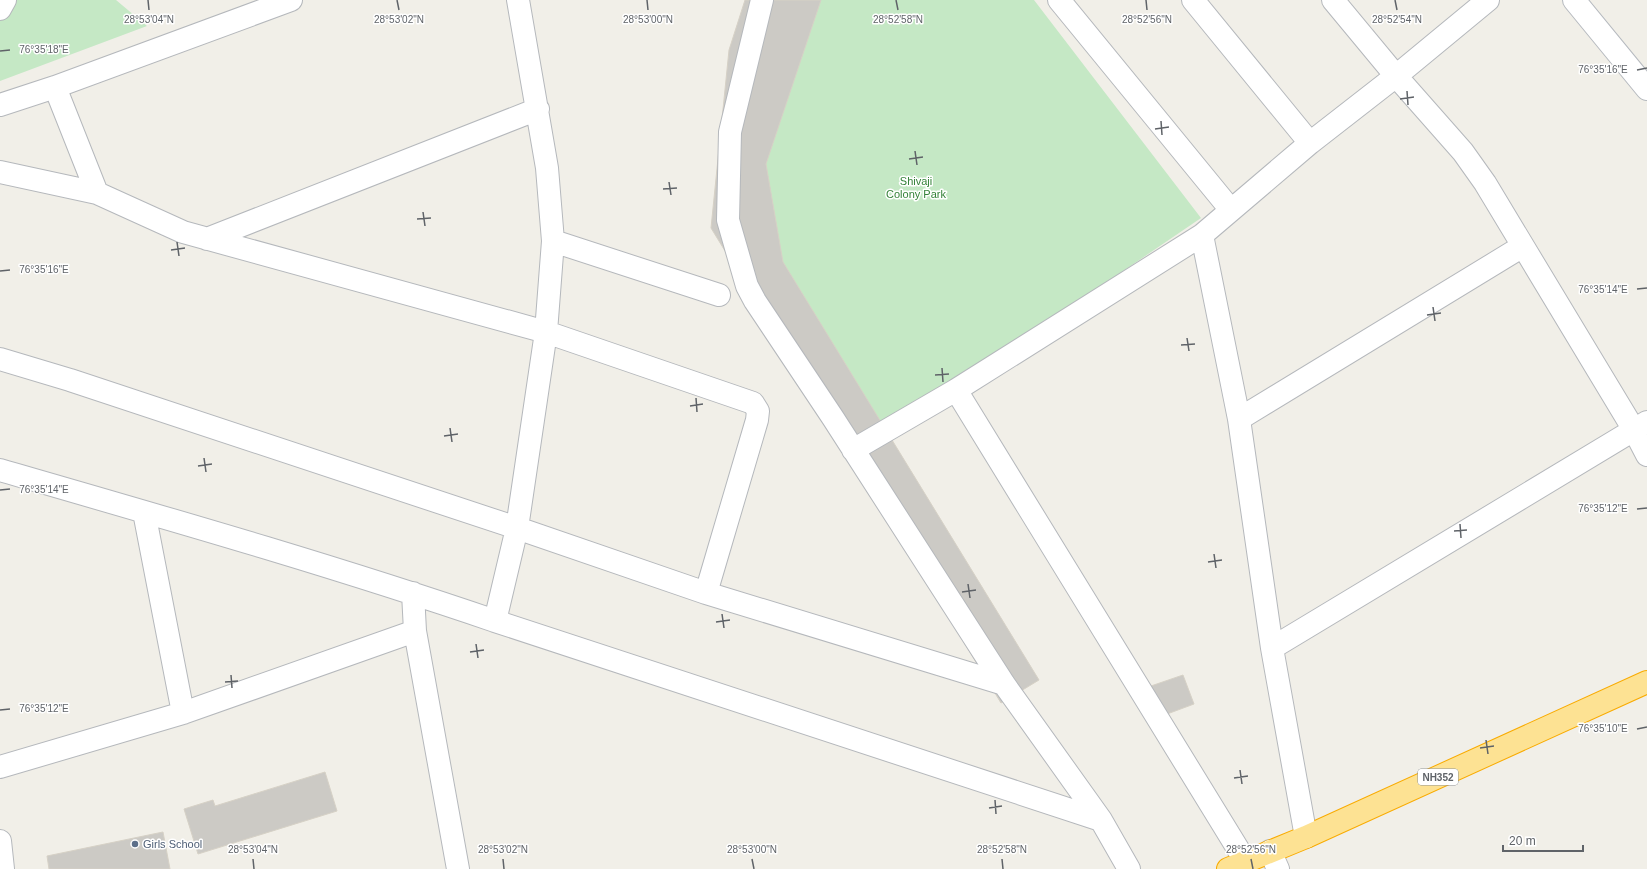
<svg xmlns="http://www.w3.org/2000/svg" width="1647" height="869" font-family="Helvetica,sans-serif">
<style>
.green{fill:#c5e8c5}
.building{fill:#cccac5;stroke:#d6d1c6}
.lines{fill:none;stroke-linecap:round;stroke-linejoin:round}
.street-casing{stroke:#b5b8bc;stroke-width:24}
.secondary-casing{stroke:#b6babf;stroke-width:24}
.highway-casing{stroke:#f9ab00;stroke-width:24}
.street{stroke:#fff;stroke-width:22}
.secondary{stroke:#fff;stroke-width:22}
.highway{stroke:#fde293;stroke-width:22}
.ticks{fill:none;stroke:#5f6368;stroke-width:1.5}
.service-dot{fill:#5c6f8a;stroke:#fff;stroke-width:1.5}
.labels{text-anchor:middle;dominant-baseline:central;stroke-width:3;stroke-linejoin:round;paint-order:stroke}
.shield{fill:#fff;stroke:#8f9295;stroke-width:1}
.shield-label{font-size:10px;font-weight:bold;fill:#5f6368}
.park-label{font-size:11px;fill:#348238;stroke:#fff}
.service-label{font-size:11px;fill:#4e5e75;stroke:#fff;text-anchor:start}
.ticks-label{font-size:10px;text-anchor:middle;fill:#5f6368;stroke:#fff;stroke-width:3;stroke-linejoin:round;paint-order:stroke}
</style>
<rect width="100%" height="100%" fill="#f1efe8"/>
<path class="green" d="M11 0H116L147 26 0 81V18Z
M767 0H1034L1201 218 944 393 853 450 730 132Z"/>
<path class="building" d="M745 0H821L766 164 783 262 1039 680 1001 703 711 228 729 50Z
M1183 675 1194 704 1159 717 1148 687Z
M325 772 337 811 198 854 184 809 213 800 215 806Z
M163 832 170 869H49L47 856Z"/>
<g class="lines">
<g class="street-casing">
<path id="street" d="M762 0 730 132 728 220 747 286 755 301 833 418 1004 684 1101 820 1129 869
M1059 0 1231 210
M1193 0 1310 143
M1333 0 1396 76 1463 152 1485 183 1634 430 1647 455
M0 9 5 0
M55 87 97 193
M0 105 55 87 291 0
M0 172 97 193 183 232 546 332 753 403 758 411 757 420 706 593
M1202 235 1239 419 1272 648 1306 837
M207 239 538 109
M553 241 719 295
M0 359 70 380 517 528 706 593 1004 684
M956 390 1246 862
M1239 419 1523 246
M853 450 956 390 1202 235 1310 143 1396 76 1488 0
M0 470C166 518 331 565 495 621L517 528 546 332 553 241 547 168 518 0
M144 512 183 713
M413 593 415 631 458 869
M495 621 1101 820
M1272 648 1647 422
M0 767 183 713 415 631
M0 841 3 869
M1270 851 1278 869"/>
</g>
<g class="secondary-casing">
<path id="secondary" d="M1574 0 1647 89"/>
</g>
<g class="highway-casing">
<path id="highway" d="M1228 869 1306 837 1647 682"/>
</g>
<use href="#street" class="street"/>
<use href="#secondary" class="secondary"/>
<use href="#highway" class="highway"/>
</g>
<path class="ticks" d="M148 0 149 10M397 0 399 10M647 0 648 10M896 0 898 10M1146 0 1147 10M1395 0 1397 10M0 51 10 50M1637 70 1647 68M1407 91 1408 105M1400 99 1414 97M1161 121 1162 135M1155 129 1169 127M915 151 917 165M909 159 923 157M669 182 671 195M663 189 677 188M423 212 425 226M417 219 431 218M177 242 179 256M171 250 185 248M0 271 10 270M1637 289 1647 288M1433 307 1435 321M1427 315 1441 313M1187 338 1189 351M1181 345 1195 344M942 368 943 382M935 375 949 374M696 398 697 412M690 406 703 404M450 428 452 442M444 436 458 434M204 458 206 472M198 466 212 464M0 490 10 489M1637 509 1647 508M1460 524 1461 538M1454 531 1467 530M1214 554 1216 568M1208 562 1222 560M968 584 970 598M962 592 976 590M722 614 724 628M716 622 730 620M476 644 478 658M470 652 484 650M231 675 232 688M225 682 238 681M0 710 10 709M1637 729 1647 727M1486 740 1488 754M1480 748 1494 746M1240 770 1242 784M1234 778 1248 776M995 800 996 814M989 808 1002 806M253 859 254 869M503 859 504 869M752 859 754 869M1002 859 1003 869M1251 859 1253 869"/>
<circle class="service-dot" cx="135" cy="844" r="4"/>
<g class="labels">
<rect class="shield" x="1418" y="769" width="40" height="16" rx="3"/>
<g class="shield-label">
<text x="1438" y="777">NH352</text>
</g>
<g class="park-label">
<text x="916" y="181">Shivaji<tspan x="916" dy="13">Colony Park</tspan></text>
</g>
<g class="service-label">
<text x="143" y="844">Girls School</text>
</g>
</g>
<g class="ticks-label">
<text x="149" y="23">28°53'04"N</text>
<text x="399" y="23">28°53'02"N</text>
<text x="648" y="23">28°53'00"N</text>
<text x="898" y="23">28°52'58"N</text>
<text x="1147" y="23">28°52'56"N</text>
<text x="1397" y="23">28°52'54"N</text>
<text x="44" y="53">76°35'18"E</text>
<text x="1603" y="73">76°35'16"E</text>
<text x="44" y="273">76°35'16"E</text>
<text x="1603" y="293">76°35'14"E</text>
<text x="44" y="493">76°35'14"E</text>
<text x="1603" y="512">76°35'12"E</text>
<text x="44" y="712">76°35'12"E</text>
<text x="1603" y="732">76°35'10"E</text>
<text x="253" y="853">28°53'04"N</text>
<text x="503" y="853">28°53'02"N</text>
<text x="752" y="853">28°53'00"N</text>
<text x="1002" y="853">28°52'58"N</text>
<text x="1251" y="853">28°52'56"N</text>
</g>
<path d="M1503 845v6h80v-6" fill="none" stroke="#5f6368" stroke-width="2"/>
<text x="1509" y="845" font-size="12" fill="#5f6368" stroke="#ffffff" stroke-width="3" paint-order="stroke">20 m</text>
</svg>
